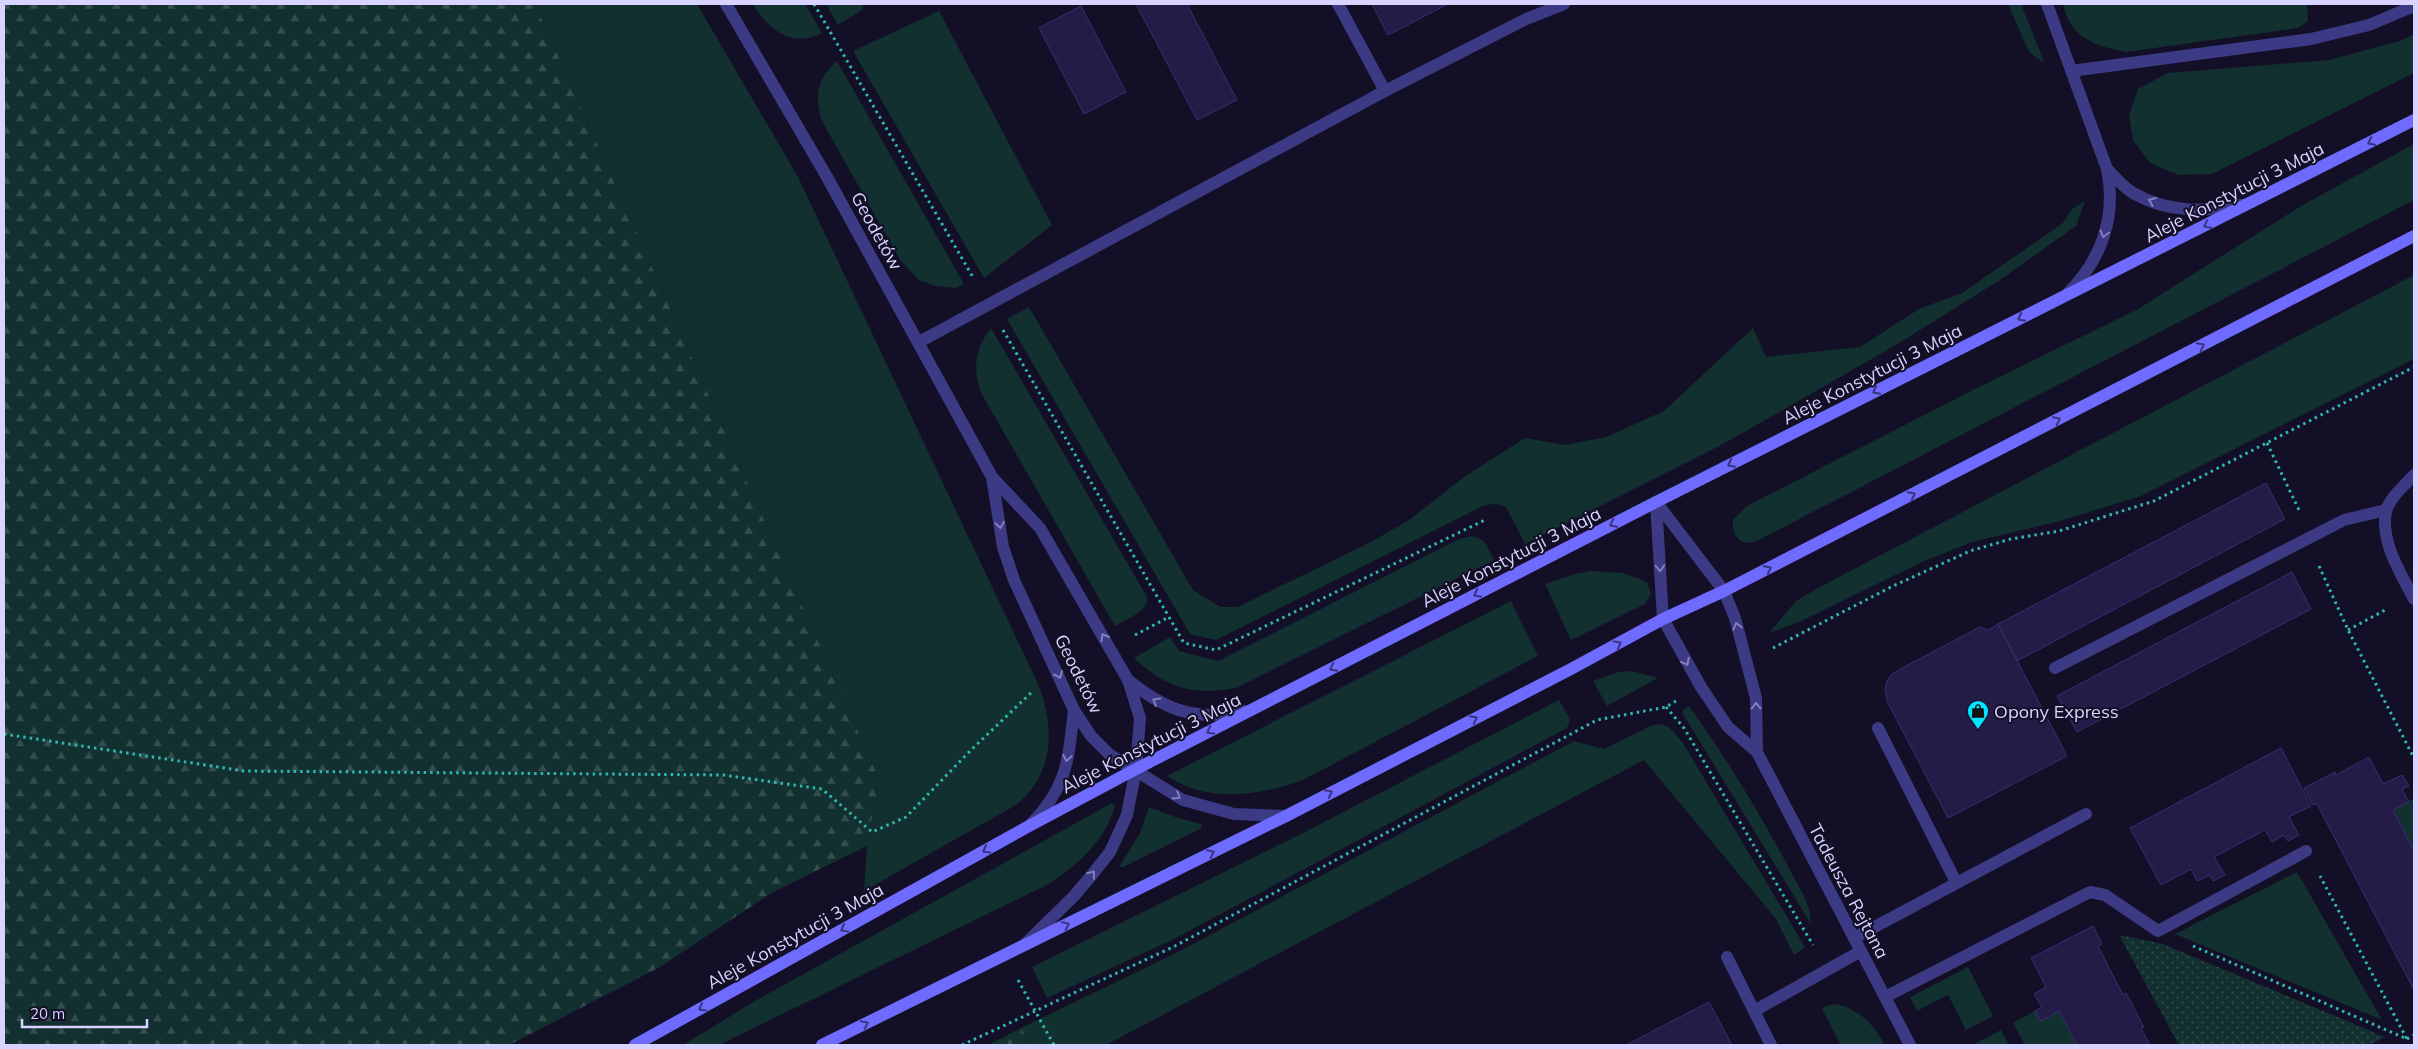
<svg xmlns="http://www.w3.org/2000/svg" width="2418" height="1049" font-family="Mulish,sans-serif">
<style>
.grass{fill:#12302f}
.forest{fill:url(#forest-firs)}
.park{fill:url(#park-dots)}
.building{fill:#241b47;stroke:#3b2d73}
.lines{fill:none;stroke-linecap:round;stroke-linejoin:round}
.path{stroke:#2fb8b0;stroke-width:3;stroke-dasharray:2.5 4;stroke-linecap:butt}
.service{stroke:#3d3a85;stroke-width:12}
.minor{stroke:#3d3a85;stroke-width:12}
.tertiary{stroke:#3d3a85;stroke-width:12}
.secondary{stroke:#6f6bff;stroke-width:12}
.oneway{stroke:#38347d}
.oneway2{stroke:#837fbc}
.labels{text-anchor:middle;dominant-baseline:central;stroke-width:4;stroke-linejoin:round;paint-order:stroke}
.street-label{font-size:18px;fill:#d9d4ff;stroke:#130f26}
.poi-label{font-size:18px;fill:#d9d4ff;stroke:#130f26;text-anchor:start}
</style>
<defs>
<pattern id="forest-firs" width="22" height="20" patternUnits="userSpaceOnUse" patternTransform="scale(1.25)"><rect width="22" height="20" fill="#12302f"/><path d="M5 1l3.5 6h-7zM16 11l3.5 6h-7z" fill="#344d4e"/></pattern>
<pattern id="park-dots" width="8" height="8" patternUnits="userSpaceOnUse" patternTransform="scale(1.25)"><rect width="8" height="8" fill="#12302f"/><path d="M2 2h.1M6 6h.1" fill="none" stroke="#344d4e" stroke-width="1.8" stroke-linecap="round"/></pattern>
</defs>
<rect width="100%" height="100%" fill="#130f26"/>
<path class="grass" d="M535 4H697L798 177 1039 686C1055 729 1054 774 1016 805L864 891 867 846 879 779Z
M753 4H805L822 33C793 49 767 29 753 4Z
M826 4H864L862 10 838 25Z
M2008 4H2021L2045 64 2029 52Z
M2063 4H2307L2308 21 2298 28 2126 52C2095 46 2070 38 2063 4Z
M939 11 1052 225 984 278 853 51Z
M2414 34V73L2212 174 2178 175 2150 163 2133 140 2129 115 2138 89 2168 73 2329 60 2400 41Z
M837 61 964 284 956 288 935 286 919 280 900 260 822 121C814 97 817 78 837 61Z
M2414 144V200L1757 541C1741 548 1731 535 1733 520L1747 506 1971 391 2138 309 2301 206Z
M2085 201 2076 226 2000 280 1896 345 1725 443 1525 544 1506 507 1496 504 1485 505 1216 640 1190 634 1007 319 1029 307 1193 590 1221 607H1238L1371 542 1409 520 1464 477 1525 438 1565 445 1606 437 1664 411 1753 328 1766 357 1860 347 1919 309 1962 293 2063 223 2072 209Z
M2414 275V359L2141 496 2060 521 1972 542 1922 562 1799 622 1769 633 1796 601 1818 588Z
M991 328 1147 597C1149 612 1126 619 1115 626L980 391C973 368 975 348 991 328Z
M1472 536 1484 541 1494 560 1236 688C1191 696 1167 688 1134 658L1170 637 1179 651 1218 661 1459 539Z
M1591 571 1624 573 1647 582 1651 594 1645 604 1571 640 1545 584 1575 574Z
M1511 601 1538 656 1303 780C1260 796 1206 803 1167 776Z
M1632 671 1658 678 1607 706 1593 681 1618 672Z
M1559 700 1570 719 1567 728 1174 939 1047 998 1032 967 1301 834Z
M1689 706C1726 757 1759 812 1789 868 1798 886 1811 903 1811 924L1683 714V710Z
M1660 724 1669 727 1683 743 1805 947 1794 955 1776 919 1644 760 1106 1045H1031L1021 1028 1178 952 1574 741 1604 749 1653 725Z
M2414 799V851L2393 810Z
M1112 803 1115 805C1106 840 1078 865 1049 884L719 1045H683L755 1001Z
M1149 807 1178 818 1201 824 1202 828 1123 867H1119L1140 833Z
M2297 872 2382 1020 2175 934Z
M1968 967 1993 1016 1966 1030 1948 995 1917 1011 1910 997Z
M1835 1004C1860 1009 1873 1024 1885 1045H1841L1822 1009 1826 1006Z
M2035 1011 2041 1020 2059 1011 2077 1045H2025L2013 1023Z
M2001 1030 2009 1045H1974V1044Z"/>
<path class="forest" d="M4 4H535L879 779 867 846 773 892 660 967 509 1045H4Z
M1021 1028 1031 1045H988Z"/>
<path class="park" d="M2119 935 2163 944 2385 1037 2369 1045H2179Z"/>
<path class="building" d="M1136 4H1187L1237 100 1197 120Z
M1372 4H1448L1388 35Z
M1081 6 1126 92 1084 114 1039 28Z
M2266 483 2285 519 2017 661 1998 624Z
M2292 572 2311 609 2077 732 2057 696Z
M1998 624 2067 756 1948 818 1888 703 1885 690 1887 681 1892 674 1904 667 1980 627 1988 630Z
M2281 748 2311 806 2289 817 2299 835 2288 841 2284 835 2272 842 2265 830 2214 857 2225 875 2213 881 2210 875 2197 881 2191 869 2161 885 2130 828Z
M2369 757 2383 784 2402 775 2409 786 2402 789 2409 802 2393 810 2414 851V990L2317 804 2313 805 2304 788 2335 772 2336 775Z
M2093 926 2102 944 2098 946 2123 995 2126 993 2144 1027 2141 1028 2150 1045H2077L2059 1011 2041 1021 2035 1011 2042 1007 2034 994 2046 987 2031 958Z
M1709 1002 1732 1045H1626Z"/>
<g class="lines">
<path class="path" d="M814 4 974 279
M1003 330 1184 643 1216 650 1487 519
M2267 443 2299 510
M2319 566 2348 630 2414 758
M2348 630 2387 609
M1135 635 1169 617
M1773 648 1893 586 1970 551 2011 539 2059 531 2154 501 2414 367
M1666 707 1684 728 1813 945
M4 734 244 771 723 775 822 789 872 832 906 817 971 750 1033 691
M2193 946 2407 1039 2320 876
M1018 980 1054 1045
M2407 1039 2414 1035
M962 1045 1175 946 1597 720 1666 707 1676 701"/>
<path class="service" d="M1338 4 1385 91
M2071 71 2311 39 2369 25 2414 6
M2055 668 2344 520 2386 510
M1878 728 1956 882
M1854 938 2086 814
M1727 957 1771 1045
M1754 1011 1861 951"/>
<path class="minor" d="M2047 4 2107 169C2117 217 2101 260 2068 293
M2107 169C2115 177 2123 187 2133 193 2168 213 2203 212 2242 205
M919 342 1385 91 1524 20 1564 4
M2414 475C2405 485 2389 498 2386 512 2380 541 2401 574 2414 599
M1656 502 1663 619 1701 687 1728 727 1757 752 1910 1045
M1656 502 1724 591 1735 618 1756 698 1757 752
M1885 997 2090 892 2105 895 2158 931 2306 851"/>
<path class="tertiary" d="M726 4 827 177 992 477 1040 528 1128 680 1140 718 1136 769 1127 815 1110 852 1091 876 1074 896 1026 943
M992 477 1003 547 1014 580 1074 710 1091 736 1109 754 1183 800 1234 814 1286 816
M1128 680C1165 710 1196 722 1244 711
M1031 824C1068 786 1068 760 1074 710"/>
<path class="secondary" d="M635 1045 1029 826 1136 769 1656 502 2414 120
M822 1045 1286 816 1571 669 1663 619 1724 591 2414 236"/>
</g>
<defs><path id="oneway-chevron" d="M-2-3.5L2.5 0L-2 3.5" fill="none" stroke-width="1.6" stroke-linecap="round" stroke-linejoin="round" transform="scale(1.25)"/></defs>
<g class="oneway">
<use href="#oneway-chevron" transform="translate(2371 142) rotate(153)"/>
<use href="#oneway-chevron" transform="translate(2207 225) rotate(153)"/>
<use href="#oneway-chevron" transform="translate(2021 318) rotate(153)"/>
<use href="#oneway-chevron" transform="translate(2201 346) rotate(-27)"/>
<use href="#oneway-chevron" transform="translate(1876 391) rotate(153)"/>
<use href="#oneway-chevron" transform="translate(2057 420) rotate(-27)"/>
<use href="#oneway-chevron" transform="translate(1731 464) rotate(153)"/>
<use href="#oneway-chevron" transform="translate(1912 495) rotate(-27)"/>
<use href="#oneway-chevron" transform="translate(1613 524) rotate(153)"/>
<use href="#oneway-chevron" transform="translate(1768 569) rotate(-27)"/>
<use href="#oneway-chevron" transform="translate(1477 594) rotate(153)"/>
<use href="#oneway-chevron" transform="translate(1618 644) rotate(-29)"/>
<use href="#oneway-chevron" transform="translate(1333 668) rotate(153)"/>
<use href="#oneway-chevron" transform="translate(1474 719) rotate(-27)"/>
<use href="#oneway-chevron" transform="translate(1210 731) rotate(153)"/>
<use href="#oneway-chevron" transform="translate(1329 793) rotate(-27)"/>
<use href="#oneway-chevron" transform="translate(986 850) rotate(151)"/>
<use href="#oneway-chevron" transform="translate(1211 853) rotate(-26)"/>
<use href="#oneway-chevron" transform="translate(1066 925) rotate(-26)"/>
<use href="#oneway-chevron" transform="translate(844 929) rotate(151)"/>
<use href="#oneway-chevron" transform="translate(702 1008) rotate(151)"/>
<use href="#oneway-chevron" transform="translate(865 1024) rotate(-26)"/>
</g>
<g class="oneway2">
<use href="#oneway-chevron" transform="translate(2152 201) rotate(-156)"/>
<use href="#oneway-chevron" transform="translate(2104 234) rotate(105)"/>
<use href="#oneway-chevron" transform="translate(1000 525) rotate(81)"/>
<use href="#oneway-chevron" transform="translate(1660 568) rotate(87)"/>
<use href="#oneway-chevron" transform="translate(1737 626) rotate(-104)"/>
<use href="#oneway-chevron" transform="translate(1104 637) rotate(-120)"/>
<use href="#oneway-chevron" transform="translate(1686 662) rotate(62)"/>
<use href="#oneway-chevron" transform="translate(1059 675) rotate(66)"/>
<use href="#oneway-chevron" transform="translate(1156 701) rotate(-149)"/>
<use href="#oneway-chevron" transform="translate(1756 706) rotate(-91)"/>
<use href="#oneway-chevron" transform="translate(1067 758) rotate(100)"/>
<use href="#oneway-chevron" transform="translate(1177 796) rotate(32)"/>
<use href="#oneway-chevron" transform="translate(1092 874) rotate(-51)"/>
</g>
<defs>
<g id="shop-pin" transform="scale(1.125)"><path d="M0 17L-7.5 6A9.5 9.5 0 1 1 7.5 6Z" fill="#00e5ff" stroke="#130f26"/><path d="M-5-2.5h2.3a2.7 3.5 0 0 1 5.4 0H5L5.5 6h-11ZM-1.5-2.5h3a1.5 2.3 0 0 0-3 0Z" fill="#111"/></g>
</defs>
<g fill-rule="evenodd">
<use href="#shop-pin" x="1978" y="711"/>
</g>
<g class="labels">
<g class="street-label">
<text transform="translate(2234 192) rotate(-27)">Aleje Konstytucji 3 Maja</text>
<text transform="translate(877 231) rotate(61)">Geodetów</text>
<text transform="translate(1872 374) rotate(-27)">Aleje Konstytucji 3 Maja</text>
<text transform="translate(1511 557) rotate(-27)">Aleje Konstytucji 3 Maja</text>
<text transform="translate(1079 674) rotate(64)">Geodetów</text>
<text transform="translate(1151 743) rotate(-27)">Aleje Konstytucji 3 Maja</text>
<text transform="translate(1849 891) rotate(62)">Tadeusza Rejtana</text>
<text transform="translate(795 936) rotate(-29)">Aleje Konstytucji 3 Maja</text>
</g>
<g class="poi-label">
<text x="1994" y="711">Opony Express</text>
</g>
</g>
<rect width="2418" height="1049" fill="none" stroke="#d9d4ff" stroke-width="10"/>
<path d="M22 1019v8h125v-8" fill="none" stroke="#d9d4ff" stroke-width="2.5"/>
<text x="30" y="1019" font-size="15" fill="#d9d4ff" stroke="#130f26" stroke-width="4" paint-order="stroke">20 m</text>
</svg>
